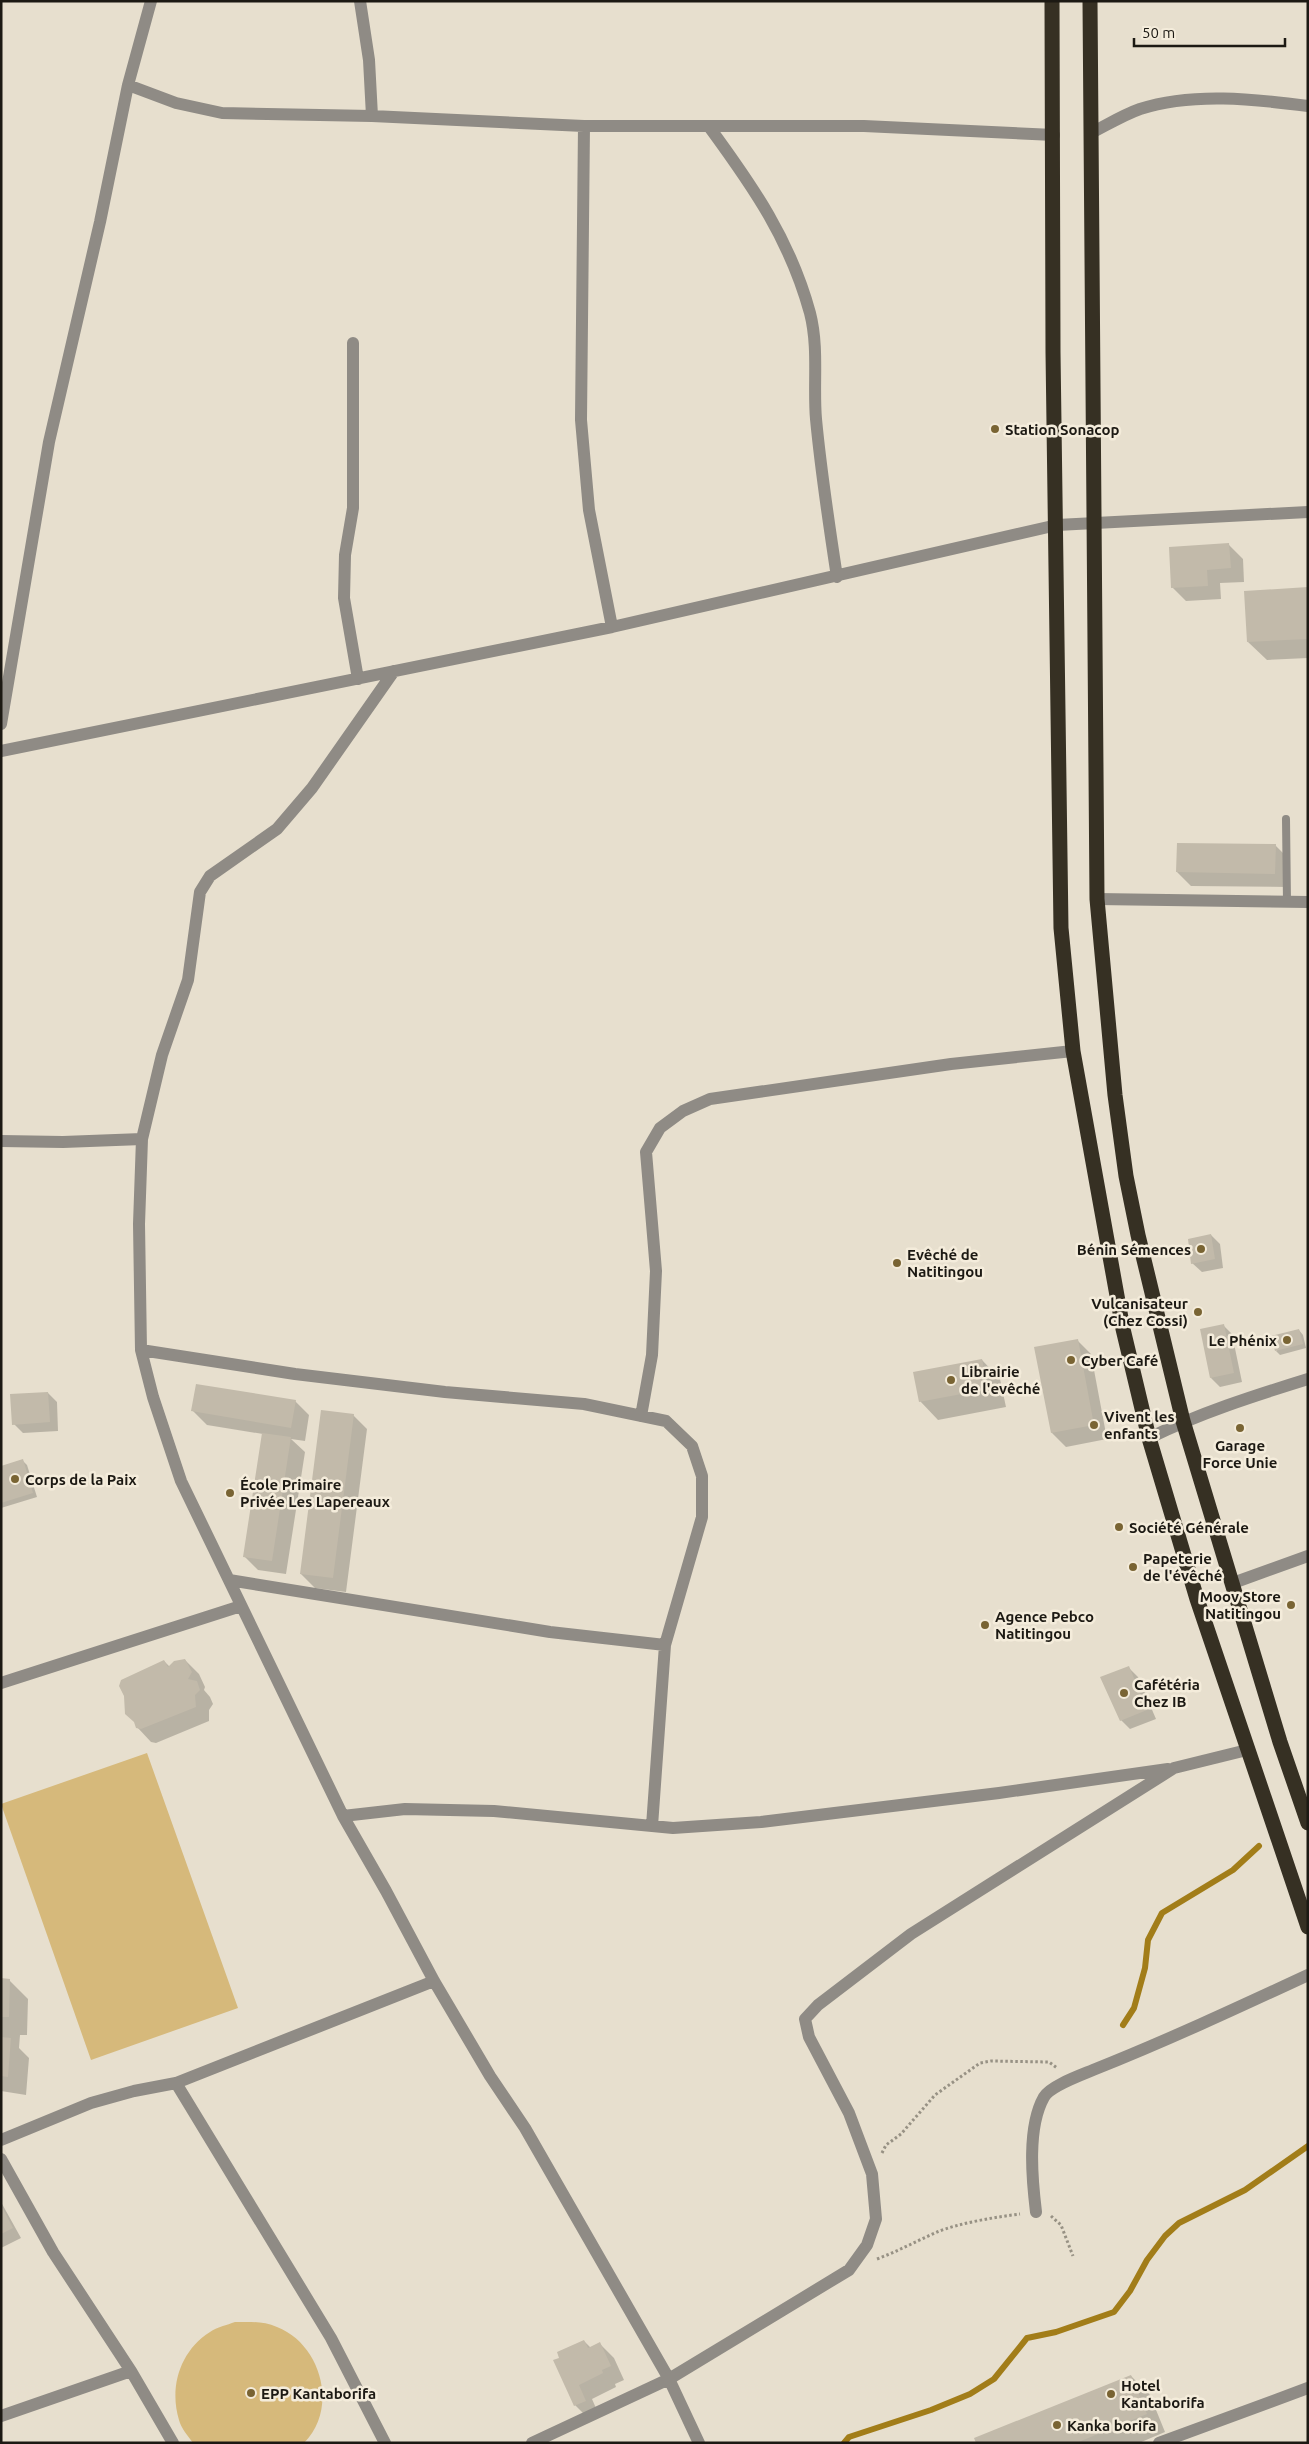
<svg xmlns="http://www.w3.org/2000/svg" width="1309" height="2444" font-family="Ubuntu,sans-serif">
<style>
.green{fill:#d6b97b}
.shadow{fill:#0003}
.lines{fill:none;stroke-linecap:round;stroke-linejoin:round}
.stream{stroke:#a27d19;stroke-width:6}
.building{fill:#c2baaa}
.path{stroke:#979184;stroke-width:3;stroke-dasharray:2.5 2.5;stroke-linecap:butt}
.lane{stroke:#8f8b85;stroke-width:8}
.street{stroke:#8f8b85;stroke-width:12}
.highway{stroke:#363023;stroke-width:15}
.poi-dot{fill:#796433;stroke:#f4ecdb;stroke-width:2}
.labels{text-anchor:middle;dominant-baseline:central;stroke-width:5;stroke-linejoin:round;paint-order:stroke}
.poi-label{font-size:15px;font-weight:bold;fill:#1c1913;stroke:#f4ecdb;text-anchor:start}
</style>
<rect width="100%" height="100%" fill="#e7dfce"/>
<path class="green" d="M147 1753 238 2008 91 2060 1 1804Z
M235 2322C250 2322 263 2321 277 2327 321 2344 339 2408 304 2443H193C188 2436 181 2428 179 2420 169 2387 180 2351 210 2332 217 2327 227 2325 235 2322Z"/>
<path class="shadow" d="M1229 545 1243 559 1244 582 1220 583 1221 599 1186 601 1172 587Z
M1308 588V658L1267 660 1248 642Z
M1275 845 1289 859V887L1191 886 1177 872Z
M1211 1235 1220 1244 1223 1268 1202 1272 1192 1263Z
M1223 1325 1232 1334 1242 1382 1220 1387 1211 1378Z
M1299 1330 1303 1335 1306 1348 1280 1355 1276 1351Z
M1077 1340 1091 1354 1107 1439 1066 1447 1052 1433 1036 1348Z
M982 1360 1000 1379 1006 1407 938 1420 920 1401Z
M48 1393 57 1402 58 1431 23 1433 14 1424Z
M295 1401 309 1415 305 1441 291 1439 305 1452 286 1574 258 1570 244 1556 263 1434 207 1425 193 1411Z
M353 1415 367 1429 346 1592 315 1588 301 1574Z
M22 1460 27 1465 37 1497 1 1508V1467Z
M185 1660 199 1674 205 1687 204 1690 210 1697 213 1704 209 1710V1721L156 1743 151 1742 137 1727 164 1661 170 1667Z
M1129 1668 1138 1677 1156 1719 1130 1729 1121 1720Z
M1 1979 9 1980 28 1999 27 2035H20L19 2048 29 2058 26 2095 1 2091Z
M1 2202 21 2238 1 2248Z
M584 2341 591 2348 600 2344 614 2358 624 2380 615 2384 616 2387 592 2399 599 2415 589 2419 575 2405Z
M1131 2376 1150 2395 1165 2432 1139 2443H978Z"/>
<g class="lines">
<path class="stream" d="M1123 2025 1134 2008 1145 1968 1148 1940 1162 1913 1233 1870 1259 1846
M844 2443 849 2437 931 2410 970 2394 994 2379 1027 2338 1056 2332 1114 2312 1130 2291 1147 2260 1165 2236 1179 2223 1245 2190 1308 2146"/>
</g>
<path class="building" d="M1229 543 1231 568 1207 570 1208 586 1171 588 1169 547Z
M1308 587V639L1247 642 1244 591Z
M1177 843 1276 844 1275 874 1176 872Z
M1211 1234 1215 1259 1191 1264 1188 1239Z
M1224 1324 1234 1373 1210 1378 1200 1329Z
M1299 1329 1303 1344 1275 1351 1271 1336Z
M1078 1339 1094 1425 1051 1433 1034 1347Z
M982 1359 988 1389 919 1402 913 1372Z
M196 1384 296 1400 291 1428 191 1411Z
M48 1392 50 1422 12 1425 10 1394Z
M321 1410 354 1414 333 1578 300 1574Z
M262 1433 291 1437 272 1561 243 1557Z
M23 1459 33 1493 1 1503V1466Z
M185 1659 192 1672 188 1679 197 1681 200 1690 195 1695 196 1707 141 1729 136 1728 134 1722 125 1714 124 1696 119 1686 121 1680 164 1660 168 1667 174 1661Z
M1129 1666 1147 1710 1120 1721 1100 1677Z
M1 1978 10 1979 9 2017H1Z
M1 2037 11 2038 8 2077 1 2076Z
M1 2205 13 2228 1 2234Z
M584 2340 588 2348 600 2342 611 2366 602 2370 603 2373 579 2385 586 2401 574 2406 553 2360 559 2358 557 2352Z
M1131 2375 1147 2414 1076 2443H976L974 2438Z"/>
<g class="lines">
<path class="path" d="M882 2153 886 2145 901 2134 935 2095 980 2063 991 2061 1049 2062 1057 2068
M1051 2216 1061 2225 1073 2256
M877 2259C898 2251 917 2241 937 2232 959 2223 996 2217 1020 2214"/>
<path class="lane" d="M1286 819 1287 902"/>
<path class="street" d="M360 1 369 60 372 116
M128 85 176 103 222 113 372 116 584 126 581 420 589 510 612 627
M584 126H864L1054 135
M710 128C754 188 790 240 810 313 819 348 813 385 816 419 821 472 829 525 837 577
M1091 133C1107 125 1123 115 1140 109 1193 92 1253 99 1308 106
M353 343V508L345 555 344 598 358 679
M394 671 312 788 277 829 210 876 200 892 188 980 162 1055 142 1139 139 1224 141 1350 153 1397 181 1481 343 1816 386 1891 434 1981 490 2076 525 2128 669 2379 699 2443
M1 724 49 442 100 222 128 85 151 1
M1 751 612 627 1057 525 1308 512
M1097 899 1308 902
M1 1141 63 1142 142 1139
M141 1350 295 1374 445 1392 584 1404 666 1421 692 1446 702 1476V1517L665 1645 652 1826
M641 1416 652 1355 656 1271 646 1152 660 1128 683 1111 710 1099 951 1064 1073 1051
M1149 1438C1200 1413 1253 1396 1308 1379
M229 1580 550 1632 665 1645
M1233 1583 1308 1556
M1 1683 241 1606
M343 1816 405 1809 494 1811 673 1828 761 1822 999 1793 1168 1769
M176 2083 331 2338 385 2443
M1 2140 91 2103 134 2091 176 2083 434 1981
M1 2159 53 2252 131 2371 173 2443
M1036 2212C1032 2179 1027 2127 1044 2097 1050 2086 1081 2075 1093 2070 1166 2041 1237 2008 1308 1975
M1 2416 131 2371
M532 2443 669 2379 849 2270 867 2245 876 2219 872 2174 849 2113 809 2037 805 2019 818 2005 911 1934 1174 1768 1247 1750
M1159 2443 1308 2388"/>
<path class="highway" d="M1052 1 1053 352 1061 928 1073 1051 1123 1329 1149 1438 1197 1599 1308 1927
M1090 1 1097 899 1115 1095 1126 1176 1138 1235 1183 1421 1280 1742 1308 1823"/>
</g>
<g class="poi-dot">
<circle cx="995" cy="429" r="5"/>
<circle cx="1201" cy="1249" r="5"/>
<circle cx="897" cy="1263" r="5"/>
<circle cx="1198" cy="1312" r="5"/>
<circle cx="1287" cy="1340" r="5"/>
<circle cx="1071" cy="1360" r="5"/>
<circle cx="951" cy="1380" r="5"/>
<circle cx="1094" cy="1425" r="5"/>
<circle cx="1240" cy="1428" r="5"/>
<circle cx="15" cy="1479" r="5"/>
<circle cx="230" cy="1493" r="5"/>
<circle cx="1119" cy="1527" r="5"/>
<circle cx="1133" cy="1567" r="5"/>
<circle cx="1291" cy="1605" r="5"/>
<circle cx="985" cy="1625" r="5"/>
<circle cx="1124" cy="1693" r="5"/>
<circle cx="251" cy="2393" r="5"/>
<circle cx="1111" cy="2394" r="5"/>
<circle cx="1057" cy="2425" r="5"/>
</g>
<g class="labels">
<g class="poi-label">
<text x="1005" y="429">Station Sonacop</text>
<text x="1191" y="1249" text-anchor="end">Bénin Sémences</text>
<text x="907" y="1254">Evêché de<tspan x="907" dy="17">Natitingou</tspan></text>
<text x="1188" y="1303" text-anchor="end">Vulcanisateur<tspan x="1188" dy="17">(Chez Cossi)</tspan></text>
<text x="1277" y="1340" text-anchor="end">Le Phénix</text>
<text x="1081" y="1360">Cyber Café</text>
<text x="961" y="1371">Librairie<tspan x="961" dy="17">de l'evêché</tspan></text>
<text x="1104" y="1416">Vivent les<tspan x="1104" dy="17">enfants</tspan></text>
<text x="1240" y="1445" text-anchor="middle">Garage<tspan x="1240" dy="17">Force Unie</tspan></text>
<text x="25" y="1479">Corps de la Paix</text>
<text x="240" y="1484">École Primaire<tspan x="240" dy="17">Privée Les Lapereaux</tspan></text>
<text x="1129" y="1527">Société Générale</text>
<text x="1143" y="1558">Papeterie<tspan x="1143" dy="17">de l'évêché</tspan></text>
<text x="1281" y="1596" text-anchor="end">Moov Store<tspan x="1281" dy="17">Natitingou</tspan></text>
<text x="995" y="1616">Agence Pebco<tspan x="995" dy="17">Natitingou</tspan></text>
<text x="1134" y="1684">Cafétéria<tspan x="1134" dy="17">Chez IB</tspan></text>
<text x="1121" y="2385">Hotel<tspan x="1121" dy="17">Kantaborifa</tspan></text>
<text x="261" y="2393">EPP Kantaborifa</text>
<text x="1067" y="2425">Kanka borifa</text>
</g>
</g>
<rect width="1309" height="2444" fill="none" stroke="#1c1913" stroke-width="5"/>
<path d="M1134 38v8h151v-8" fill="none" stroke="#1c1913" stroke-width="2.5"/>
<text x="1142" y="38" font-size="15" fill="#1c1913" stroke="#f4ecdb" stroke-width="4" paint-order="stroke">50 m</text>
</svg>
